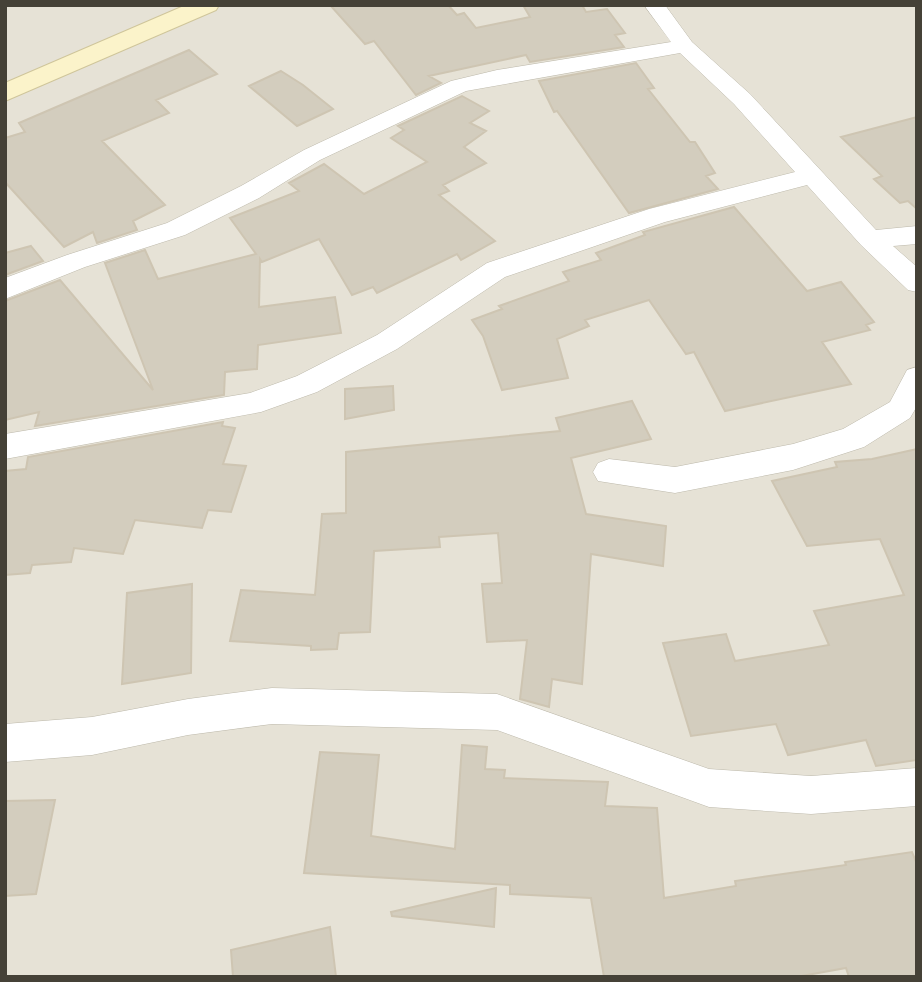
<svg xmlns="http://www.w3.org/2000/svg" width="922" height="982" font-family="'PT Sans Narrow',sans-serif">
<style>
.residential{fill:#e6e2d6}
.building{fill:#d3cdbe;stroke:#cec5b2;stroke-width:2}
.lines{fill:none;stroke-linecap:round;stroke-linejoin:round}
.street-casing{stroke:#bdb9ab;stroke-width:1}
.secondary-casing{stroke:#cfc59a;stroke-width:2}
.street{fill:#fff;fill-rule:evenodd}
.secondary{fill:#fbf3ca;fill-rule:evenodd}
</style>
<rect width="100%" height="100%" fill="#f3f0e8"/>
<path class="residential" d="M5 5H917V977H5Z"/>
<path class="building" d="M330 5H448L457 15 464 13 476 28 530 17 523 5H582L586 12 607 9 625 33 615 35 624 47 530 62 526 55 429 76 441 83 416 95 374 41 365 44Z
M189 50 217 74 156 100 169 113 102 141 165 205 133 221 137 230 97 243 93 232 64 247 5 182V138L25 132 19 123Z
M636 63 654 88 648 89 690 142H695L715 173 706 176 718 189 629 213 557 111 554 112 539 81Z
M281 71 303 85 333 109 297 126 249 86Z
M462 96 489 111 470 123 486 131 464 147 486 163 443 185 449 191 439 195 495 241 461 260 457 254 377 293 373 287 352 295 319 239 262 262 260 259 259 307 335 297 341 333 258 345 257 369 225 372 224 395 35 426 39 412 5 420V301L60 280 153 390 105 263 145 250 158 279 256 254 230 218 299 191 289 183 324 164 364 194 427 162 391 138 404 130 398 126Z
M917 117V209L908 201 900 203 874 179 882 176 841 137Z
M734 207 807 291 841 282 874 322 866 325 870 330 822 342 851 384 725 411 694 352 686 354 649 300 585 320 589 326 557 339 568 378 502 390 483 336 472 320 502 309 499 306 569 281 563 272 601 260 596 253 645 235 643 232Z
M31 246 43 261 5 275V253Z
M393 386 394 410 345 419V389Z
M632 401 651 439 571 458 586 514 666 526 663 566 591 554 582 684 552 679 549 707 520 699 527 640 487 642 482 584 502 583 498 533 439 537 440 547 374 551 370 632 339 633 337 649 311 650V646L230 641 241 590 315 595 322 514 346 513V452L560 431 556 418Z
M223 422 222 426 235 428 223 464 246 466 231 512 208 510 202 528 135 520 123 554 74 548 71 562 32 565 30 573 5 575V471L26 469 28 457Z
M917 449V760L876 766 866 740 788 755 776 724 691 736 663 643 726 634 735 661 829 645 814 611 904 595 880 539 807 546 772 481 837 467 835 462 872 459Z
M192 584 191 673 122 684 127 593Z
M462 745 487 747 485 769 505 770 504 778 608 782 605 806 657 808 664 898 736 886 735 881 846 865 845 862 912 852 917 864V977H849L846 968 796 977H604L591 898 510 894V885L304 873 320 752 379 755 371 836 455 849Z
M55 800 36 894 5 896V801Z
M496 888 494 927 392 916 391 912Z
M330 927 336 977H233L231 950Z"/>
<g class="lines">
<g class="street-casing">
<path id="street" d="M644 5H665L692 42 750 94 876 230 917 226V244L893 246 917 267V292L908 290 861 245 807 185 665 222 505 277 397 349 317 392 261 412 5 459V434L250 393 297 376 377 335 487 263 649 209 795 172 734 104 680 53 466 91 320 160 259 198 185 235 85 267 5 299V278L67 255 167 223 241 186 304 150 451 81 497 70 671 42Z
M917 367V406L910 418 864 447 793 470 675 493 598 481 593 472 598 463 609 459 675 467 793 444 843 429 890 402 907 370Z
M272 688 497 694 709 769 811 776 917 768V806L811 814 709 807 497 730 272 724 188 735 92 755 5 762V724L92 717 188 699Z"/>
</g>
<g class="secondary-casing">
<path id="secondary" d="M186 5H219L216 10 5 101V83Z"/>
</g>
<use href="#street" class="street"/>
<use href="#secondary" class="secondary"/>
</g>
<rect width="922" height="982" fill="none" stroke="#454137" stroke-width="14"/>
</svg>
